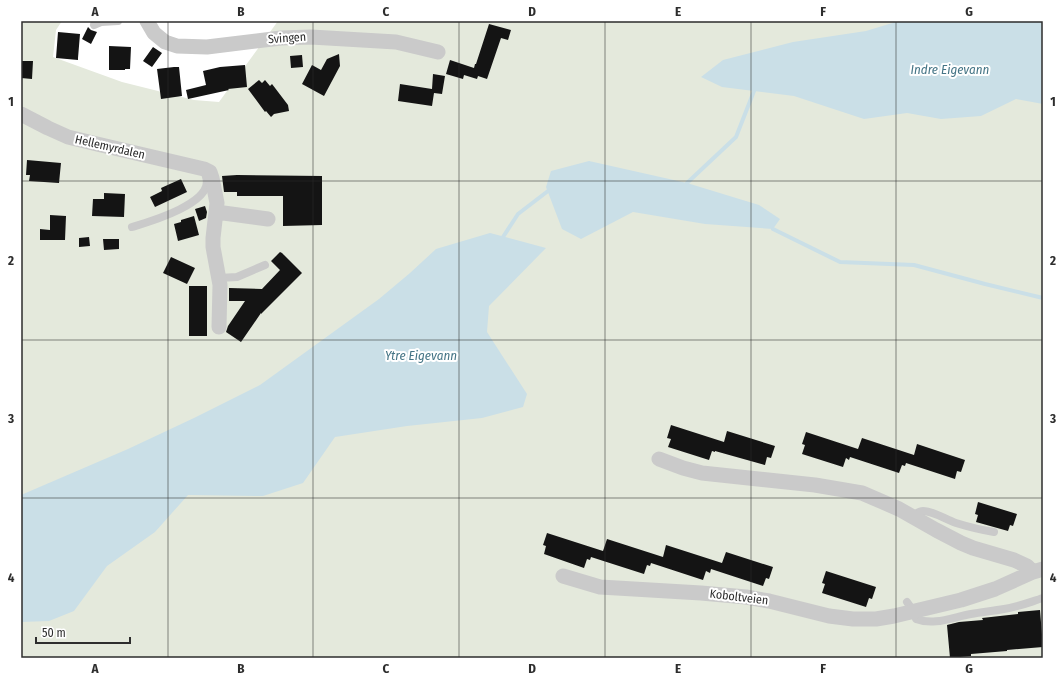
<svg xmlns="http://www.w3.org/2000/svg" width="1064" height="679" font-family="'Fira Sans Condensed',sans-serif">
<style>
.green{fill:#e4e9dc}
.water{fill:#cadfe7}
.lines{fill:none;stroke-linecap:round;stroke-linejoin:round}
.stream{stroke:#cadfe7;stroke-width:4}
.building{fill:#141414}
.service{stroke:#cacaca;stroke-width:8}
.minor{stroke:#cacaca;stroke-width:15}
.grid{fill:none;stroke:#2d2d2d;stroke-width:1;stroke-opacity:0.55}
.labels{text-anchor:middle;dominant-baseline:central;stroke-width:4;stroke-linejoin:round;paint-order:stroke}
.street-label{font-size:12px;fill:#2d2d2d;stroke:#fff}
.water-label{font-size:13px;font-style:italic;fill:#447485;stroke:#fff}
.neatline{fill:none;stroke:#2d2d2d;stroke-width:1.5}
.grid-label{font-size:13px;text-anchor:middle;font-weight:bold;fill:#2d2d2d}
</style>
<rect width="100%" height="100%" fill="#fff"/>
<path class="green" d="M21 21H62L56 30 53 57 122 82 194 100 219 102 278 21H1043V658H21Z"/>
<path class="water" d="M899 21H1043V104L1016 99 981 116 941 119 907 113 864 119 794 96 722 87 701 77 723 60 793 42 866 31Z
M589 161 687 183 759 205 780 219 773 229 705 224 633 212 581 239 562 229 546 187 551 171Z
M490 233 546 248 489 306 487 332 527 394 523 407 482 418 407 426 335 437 303 483 263 496 188 495 155 532 107 566 74 611 49 621 21 622V495L128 449 194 418 260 385 379 299 410 273 436 249Z"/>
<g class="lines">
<path class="stream" d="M687 183 736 137 754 91
M773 229 840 262 914 265 985 284 1043 298
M503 237 518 214 548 191"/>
</g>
<path class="building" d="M489 24 511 30 508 40 501 38 487 79 478 76 477 79 464 75 463 79 446 74 450 60 474 68 475 64H476Z
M88 27 91 30 97 32 91 44 82 39Z
M58 32 80 34 78 58V60L56 58Z
M109 46 131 47 130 69H125V70H109Z
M153 47 162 53 152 67 143 61Z
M339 54 340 66 324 96 302 84 312 65 321 70 327 59Z
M302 55 303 67 291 68 290 56Z
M21 61H33L32 79 21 78Z
M245 65 247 87 228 89 229 90 188 99 186 90 206 85 203 71 220 67Z
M174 67H179L182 96 161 99 157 69Z
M433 74 445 76 442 94 434 93 432 106 398 101 400 84 432 89Z
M259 80 262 83 265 80 270 86 272 84 288 105 289 111 274 114 271 117 266 111 265 112 248 89Z
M27 160 61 163 59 183 29 181 30 175H26Z
M237 175 322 176V225L283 226V196H237V192H224L222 176Z
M181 179 187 192 155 207 150 197 162 191 161 188Z
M104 193 125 194 124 217 92 216 93 199H104Z
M205 206 207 212 206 218 199 221 195 209Z
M50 215 66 216 65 240H40V229L50 230Z
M194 216 199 235 178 241 174 224 181 222V220Z
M89 237 90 246 79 247V238Z
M103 239H119V249L104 250Z
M280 252 282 253 302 273 261 314V313L241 342 226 332 228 326 245 301H229V288L262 289 280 270 271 261Z
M171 257 195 268 187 284 163 273Z
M189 286H207V336H189Z
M671 425 724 442 727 431 775 446 771 458 767 457 765 465 715 451V452L712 451 709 460 668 447 671 439 667 438Z
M806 432 858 449 862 438 914 455 917 444 965 460 961 472 957 471 955 479 906 463 905 466 902 465 899 473 850 457 849 460 846 458 843 467 802 454 805 445 802 444Z
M978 502 1017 514 1013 526 1010 525 1008 531 976 522 978 515 975 514Z
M547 533 603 551 607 539 663 557 666 545 722 563 726 552 773 567 769 579 766 578 763 586 711 569 710 573 706 571 703 580 651 563 650 566 647 565 644 574 591 557 590 560 587 559 584 568 544 554 546 546 543 545Z
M826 571 876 587 872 599 869 598 866 607 822 593 825 584 822 583Z
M1040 610 1043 647 1007 650V651L971 654V656L950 658 947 625 959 622 983 620 982 618 1018 614V612Z"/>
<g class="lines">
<path class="service" d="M94 25 101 22 118 21
M132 227C149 222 215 203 206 177
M219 278 237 277 265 265
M912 516C915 514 919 511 923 511 934 511 946 520 956 523 969 527 981 530 994 532
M907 602 914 612 916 619C934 626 953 617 971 614 982 612 993 611 1004 609 1018 607 1030 602 1043 598"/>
<path class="minor" d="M147 21 154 33 165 42 177 46 207 47 281 38 311 37 396 42 438 52
M21 114 48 128 68 137 97 144 204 169 210 172 212 178 217 203 213 238V247L220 285 219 327
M216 212 268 219
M659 459 683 468 702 473 815 485 862 493 899 509 936 530 961 543 973 548 1014 560 1027 566 1033 572
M563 576 600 587 701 593 746 597 769 601 829 616 853 619H876L894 616 961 600 995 589 1033 572 1043 569"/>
</g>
<path class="grid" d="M168 21V658M313 21V658M459 21V658M605 21V658M751 21V658M896 21V658M21 181H1043M21 340H1043M21 498H1043"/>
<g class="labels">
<g class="street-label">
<text transform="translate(287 38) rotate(-4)">Svingen</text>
<text transform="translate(110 147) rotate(13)">Hellemyrdalen</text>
<text transform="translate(739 597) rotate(7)">Koboltveien</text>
</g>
<g class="water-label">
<text x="950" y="69">Indre Eigevann</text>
<text x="421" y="355">Ytre Eigevann</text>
</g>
</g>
<rect width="1064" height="679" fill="none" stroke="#ffffff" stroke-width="44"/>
<path d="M36 637v6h94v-6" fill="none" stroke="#2d2d2d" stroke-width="2"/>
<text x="42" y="637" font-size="12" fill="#2d2d2d" stroke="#ffffff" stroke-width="3" paint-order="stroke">50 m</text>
<rect x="22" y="22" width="1020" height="635" class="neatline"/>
<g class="grid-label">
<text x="95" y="16">A</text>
<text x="241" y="16">B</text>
<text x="386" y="16">C</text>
<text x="532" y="16">D</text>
<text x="678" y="16">E</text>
<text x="823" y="16">F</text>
<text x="969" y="16">G</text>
<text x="11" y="106">1</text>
<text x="1053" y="106">1</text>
<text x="11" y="265">2</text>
<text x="1053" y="265">2</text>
<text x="11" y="423">3</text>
<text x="1053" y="423">3</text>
<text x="11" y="582">4</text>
<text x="1053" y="582">4</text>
<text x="95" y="673">A</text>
<text x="241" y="673">B</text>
<text x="386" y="673">C</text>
<text x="532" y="673">D</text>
<text x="678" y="673">E</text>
<text x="823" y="673">F</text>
<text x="969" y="673">G</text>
</g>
</svg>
